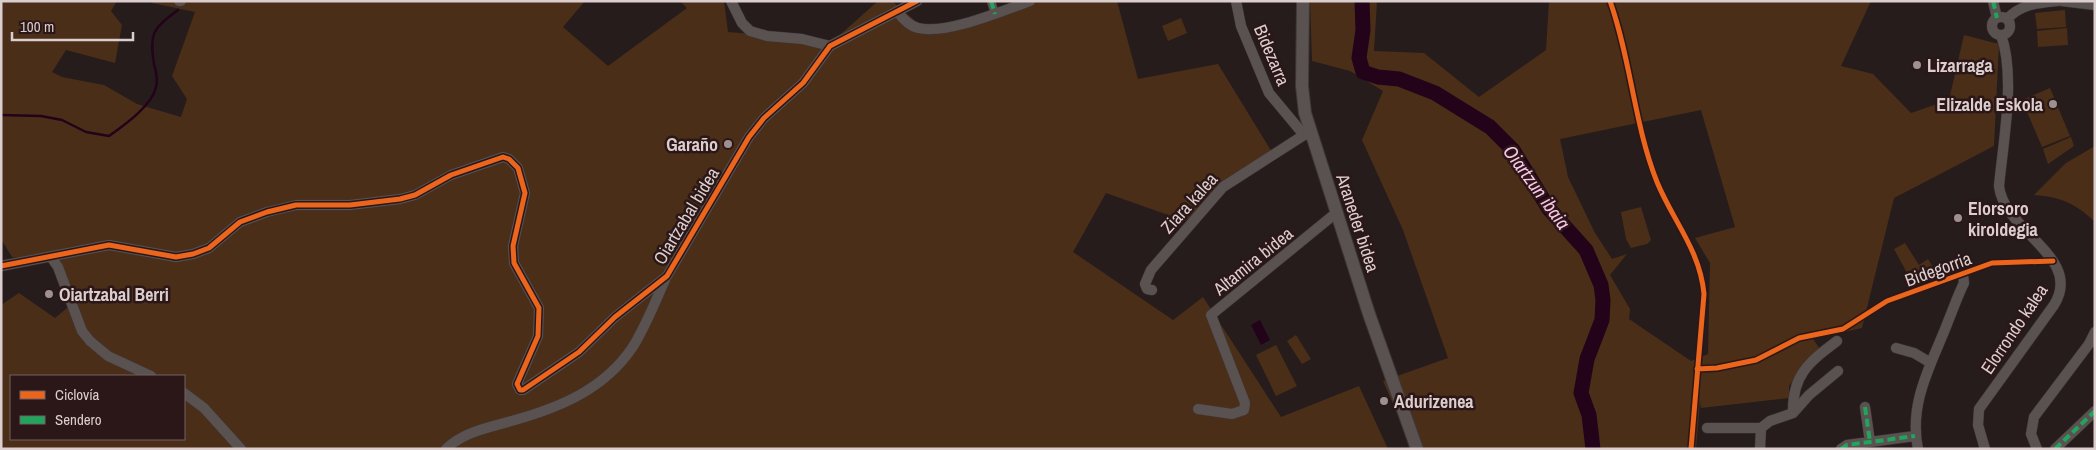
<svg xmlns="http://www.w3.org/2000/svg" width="2096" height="450" font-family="'Archivo Narrow',sans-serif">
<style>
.green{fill:#4a2e18;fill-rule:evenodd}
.water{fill:#23031a}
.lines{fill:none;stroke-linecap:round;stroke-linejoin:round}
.stream{stroke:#23031a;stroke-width:2.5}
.river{stroke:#23031a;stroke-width:15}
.pedestrian-casing{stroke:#3f3737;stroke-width:9}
.minor-casing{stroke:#3f3737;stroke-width:11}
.tertiary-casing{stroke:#3f3737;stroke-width:14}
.pedestrian{stroke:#5a5151;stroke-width:8}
.minor{stroke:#5a5151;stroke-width:10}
.tertiary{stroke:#5a5151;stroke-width:12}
.quiet{stroke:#20a55d;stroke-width:4;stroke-dasharray:8 4;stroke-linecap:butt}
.cycleway-casing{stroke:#2b1717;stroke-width:8}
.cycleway{stroke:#eb651d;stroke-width:5}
.poi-dot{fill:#9c9090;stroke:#2b1717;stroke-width:2}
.labels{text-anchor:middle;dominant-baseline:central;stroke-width:5;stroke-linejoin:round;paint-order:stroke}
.street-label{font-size:18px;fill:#dccece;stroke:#2b1717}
.poi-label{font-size:18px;font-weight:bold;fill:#dccece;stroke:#2b1717;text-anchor:start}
.water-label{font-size:19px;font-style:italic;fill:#fcc5e9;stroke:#2b1717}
</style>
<rect width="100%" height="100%" fill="#261c1c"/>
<path class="green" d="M1 1H117L111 11 122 25 115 63 66 50 52 72 62 77 104 85 137 104 181 117 187 99 172 76 195 12 152 3 153 1H585L563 27 608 66 687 8 680 1H724L728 32 833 41 878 1H892L932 35 1020 5 1041 1H1117L1138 79 1218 64 1273 154 1185 221 1106 193 1073 252 1173 320 1203 297 1281 417 1359 386 1388 449H1V305L19 293 55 318 73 303 58 263 12 257 1 239ZM11 376H184V439H11Z
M1310 1H1377L1374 51 1424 53 1479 97 1546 50 1549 1H1871L1841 66 1873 74 1911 113 1949 100 1964 35 1999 44 1994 146 1894 198 1862 328 1813 339 1820 349 1789 386V398L1701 408 1700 401 1696 449H1413L1383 381 1448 358 1403 230 1362 140 1383 91 1350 71 1312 61ZM1701 110 1735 227 1695 238 1710 263 1708 354 1691 361 1629 319 1630 309 1610 275 1627 254 1612 259 1595 233 1568 177 1560 139Z
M2065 10 2066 27 2037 29 2035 13Z
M1181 18 1187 33 1168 41 1162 26Z
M2067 28 2068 45 2038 47 2037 31Z
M2050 88 2070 136 2042 147 2022 100Z
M2071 137 2074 146 2048 164 2043 149Z
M2095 146V222C2075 203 2061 197 2034 195L2066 163Z
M1641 207 1651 240 1647 244 1631 248 1626 239 1621 212Z
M1905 243 1919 265 1928 259 1935 271 1913 284 1894 249Z
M1296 335 1311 359 1302 364 1287 341Z
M1276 345 1297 386 1276 396 1256 355Z"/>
<path class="water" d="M1260 320 1270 340 1261 345 1251 325Z"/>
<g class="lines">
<path class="stream" d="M1 115 41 116 62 120 86 132 109 136C123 126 152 106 156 87 158 79 156 71 154 64 149 32 153 29 178 10"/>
<path class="river" d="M1362 1 1363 30 1359 58 1363 72 1378 77 1399 79 1435 93 1490 127 1513 150 1549 209 1586 250 1601 285 1603 300 1602 320 1587 359 1581 393 1589 415 1593 449"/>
<g class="pedestrian-casing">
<path id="pedestrian" d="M991 1 995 14"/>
</g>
<g class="minor-casing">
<path id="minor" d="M179 1H181
M731 1 742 23 750 31 767 36 802 39 830 46
M1236 1 1241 26 1269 93 1304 135 1310 134
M1993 1 1997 18
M2062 1 2095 5
M897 11C902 18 909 26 918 28 946 35 1002 11 1030 1
M1992 26a9 9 0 1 1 18 0a9 9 0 1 1-18 0Z
M2007 19C2021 4 2037 3 2057 1
M51 257 58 267 82 331 90 341 108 356 151 376
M1 266 109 245 176 257 193 254 209 248 240 222 267 212 296 205H350L400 199 415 195 451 175 503 157 509 159 518 168 525 193 513 246 514 263 539 308 538 336 517 384 520 390H523L579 352 615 317 667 276 749 137 764 118 803 83 830 46 917 1
M1152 290 1147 289 1145 284 1151 270 1223 187 1304 135
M1896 348 1914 353 1931 363
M184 393 204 408 241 449
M1865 407 1870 442
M1198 409 1232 414 1244 410 1245 403 1211 315 1336 213
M1793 413C1792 375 1809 362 1837 341
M1707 428H1761L1770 421 1793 413 1809 395 1838 371
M446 449C464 431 492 427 515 420 561 407 604 389 632 348 645 328 655 302 665 280
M1760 449 1761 428
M1841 449 1847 445 1915 436
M1918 449C1908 401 1933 362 1949 319 1954 307 1958 295 1964 283L1963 275
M1985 449 1978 425 1979 409 2054 305C2084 257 2004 232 1999 186 2003 143 2016 76 2001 35
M2037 449 2031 434 2034 417 2089 344 2095 332
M2055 449 2095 411"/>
</g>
<g class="tertiary-casing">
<path id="tertiary" d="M1303 1 1302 86 1305 113 1369 314 1417 449"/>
</g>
<use href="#pedestrian" class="pedestrian"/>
<use href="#minor" class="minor"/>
<use href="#tertiary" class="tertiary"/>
<path class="quiet" d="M991 1 995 14
M1993 1 1997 18
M1865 407 1870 442
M1841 449 1847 445 1915 436
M2055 449 2095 411"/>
<g class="cycleway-casing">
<path id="cycleway" d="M1610 1C1631 60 1634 124 1657 182 1673 221 1700 250 1704 294L1691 449
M1 266 109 245 176 257 193 254 209 248 240 222 267 212 296 205H350L400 199 415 195 451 175 503 157 509 159 518 168 525 193 513 246 514 263 539 308 538 336 517 384 520 390H523L579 352 615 317 667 276 749 137 764 118 803 83 830 46 917 1
M1697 369 1717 368 1756 360 1799 338 1843 329 1887 301 1992 263 2053 261"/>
</g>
<use href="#cycleway" class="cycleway"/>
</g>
<g class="poi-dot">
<circle cx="1917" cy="65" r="5"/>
<circle cx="2053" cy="104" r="5"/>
<circle cx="728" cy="144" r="5"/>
<circle cx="1958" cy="218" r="5"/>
<circle cx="49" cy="294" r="5"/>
<circle cx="1384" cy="401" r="5"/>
</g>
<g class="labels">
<g class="street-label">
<text transform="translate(1272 55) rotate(67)">Bidezarra</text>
<text transform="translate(1189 203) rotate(-48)">Ziara kalea</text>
<text transform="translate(686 216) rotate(-59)">Oiartzabal bidea</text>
<text transform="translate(1358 223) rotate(72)">Araneder bidea</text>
<text transform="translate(1253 261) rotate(-39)">Altamira bidea</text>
<text transform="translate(1938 269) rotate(-20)">Bidegorria</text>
<text transform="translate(2014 329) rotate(-56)">Elorrondo kalea</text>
</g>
<g class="poi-label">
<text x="1927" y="65">Lizarraga</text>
<text x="2043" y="104" text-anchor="end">Elizalde Eskola</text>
<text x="718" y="144" text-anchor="end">Garaño</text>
<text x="1968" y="208">Elorsoro<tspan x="1968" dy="21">kiroldegia</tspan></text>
<text x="59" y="294">Oiartzabal Berri</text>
<text x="1394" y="401">Adurizenea</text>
</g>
<g class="water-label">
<text transform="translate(1537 187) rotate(54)">Oiartzun ibaia</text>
</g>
</g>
<rect width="2096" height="450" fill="none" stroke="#dccece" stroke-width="5"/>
<rect x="10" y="375" width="175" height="65" fill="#2b1717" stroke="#726060"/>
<rect x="20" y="391" width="25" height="8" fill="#eb651d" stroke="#726060"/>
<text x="55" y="400" font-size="15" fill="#dccece">Ciclovía</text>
<rect x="20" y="416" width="25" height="8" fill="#20a55d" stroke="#726060"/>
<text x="55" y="425" font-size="15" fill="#dccece">Sendero</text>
<path d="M12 32v8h121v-8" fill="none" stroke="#dccece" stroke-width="2.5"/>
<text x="20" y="32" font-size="15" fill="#dccece" stroke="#2b1717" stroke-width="4" paint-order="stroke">100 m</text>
</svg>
